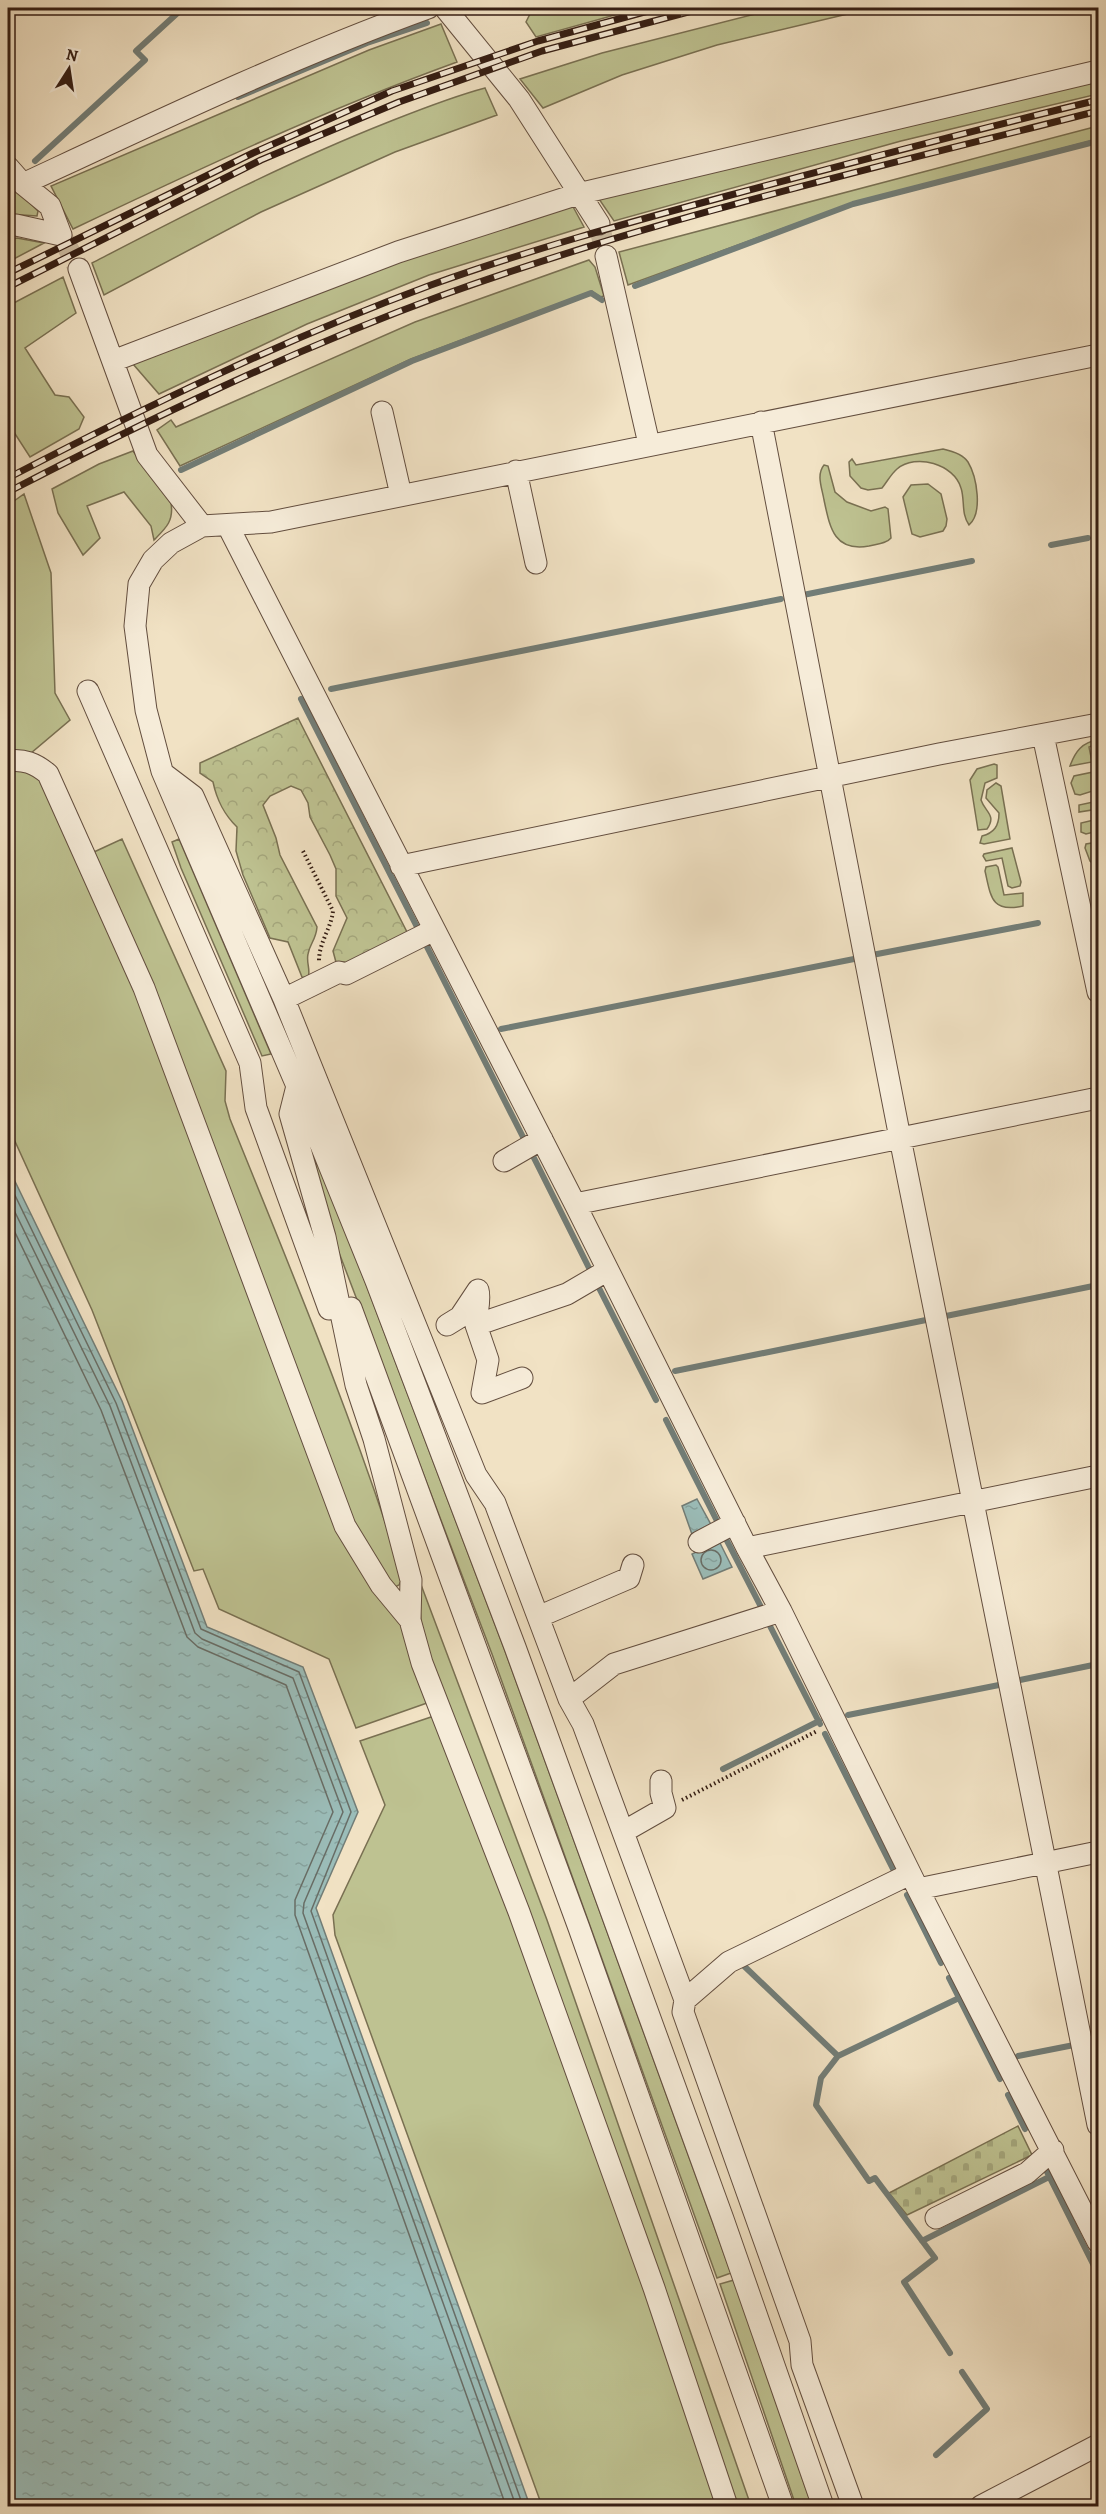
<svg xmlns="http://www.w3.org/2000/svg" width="1106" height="2514" font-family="Alegreya,serif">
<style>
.grass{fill:#bec291;stroke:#797052;stroke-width:1.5}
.forest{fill:url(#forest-crowns);stroke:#797052;stroke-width:1.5}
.cemetery{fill:url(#cemetery-stones);stroke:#797052;stroke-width:1.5}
.water{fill:url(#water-ripples);stroke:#727d77;stroke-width:1.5}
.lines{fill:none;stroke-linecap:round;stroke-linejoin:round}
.shore{stroke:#686d66;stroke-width:1.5}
.stream{stroke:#727d77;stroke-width:6}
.minor-tunnel{stroke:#cbbba1;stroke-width:21;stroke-dasharray:21 10;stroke-linecap:butt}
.minor-casing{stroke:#634e3f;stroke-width:23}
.path{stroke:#341d13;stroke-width:4;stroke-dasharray:1.5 3;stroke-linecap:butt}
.minor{stroke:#f6ecd9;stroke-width:21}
.rail-casing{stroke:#341d13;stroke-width:7}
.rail{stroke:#f6ecd9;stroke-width:4.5;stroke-dasharray:14;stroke-linecap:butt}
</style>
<defs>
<pattern id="forest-crowns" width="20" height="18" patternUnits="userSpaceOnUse" patternTransform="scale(1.5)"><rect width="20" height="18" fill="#bec291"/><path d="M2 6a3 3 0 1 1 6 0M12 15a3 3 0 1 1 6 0" fill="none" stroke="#a4a67c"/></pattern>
<pattern id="cemetery-stones" width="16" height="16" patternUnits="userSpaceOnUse" patternTransform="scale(1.5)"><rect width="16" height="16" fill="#bec291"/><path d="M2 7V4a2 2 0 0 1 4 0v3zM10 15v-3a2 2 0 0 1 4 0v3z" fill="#a4a67c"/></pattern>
<pattern id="water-ripples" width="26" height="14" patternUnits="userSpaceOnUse" patternTransform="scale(1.5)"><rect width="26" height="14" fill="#9bbdb9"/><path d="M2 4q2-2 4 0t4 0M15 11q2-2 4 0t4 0" fill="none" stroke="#86a29e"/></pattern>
</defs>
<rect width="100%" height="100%" fill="#f1e2c4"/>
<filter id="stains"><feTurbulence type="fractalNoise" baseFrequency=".00333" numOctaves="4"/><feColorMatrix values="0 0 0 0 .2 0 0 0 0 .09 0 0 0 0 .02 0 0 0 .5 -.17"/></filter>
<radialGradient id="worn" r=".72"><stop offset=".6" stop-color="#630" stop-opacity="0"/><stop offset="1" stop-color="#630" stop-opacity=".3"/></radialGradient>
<path class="grass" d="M533 8H640L536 37 526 22Z
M779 8H873L717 45 622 75 543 108 520 79 602 53Z
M441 24 457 62C325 110 199 169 73 229L51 186 369 50Z
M1098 76V94L901 141 614 221 599 199Z
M485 88 497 115 395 152 261 212 104 295 92 263C189 213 285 163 386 123 419 110 451 97 485 88Z
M1098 126V139L853 203 628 285 619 252Z
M11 184 38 211 37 216 8 214V186Z
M571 203 584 227 429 275 307 324 159 394 133 364 392 261Z
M17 238 44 243 8 262V240Z
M589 260 595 267 604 296 600 297 592 291 411 359 180 466 157 430 171 420 176 427 415 322Z
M63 277 76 313 25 348 55 395 69 397 84 417 79 429 30 457 8 423V306Z
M943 449C952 451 963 454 968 462 977 477 983 513 969 525 961 514 965 500 961 488 954 464 916 453 897 469 891 474 887 482 882 488L868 490 861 488 850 476 849 462 852 459 856 465Z
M133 451 171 503C174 521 166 528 154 540L151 526 124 492 87 506 100 538 83 555 58 513 52 489 99 464Z
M824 465 828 466 835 492 847 502 871 511 885 507 888 509 891 538C886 544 877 544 869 546 834 552 830 528 824 500 822 488 816 475 824 465Z
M928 484 941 494 947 519 946 526 943 531 920 537 912 534 903 497 911 485Z
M8 490 14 501 24 494 51 573 55 693 70 720 31 753 8 758Z
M1098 740V744L1089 747 1092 762 1070 766C1075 752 1082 742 1098 740Z
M994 764 997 765V778L985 783 981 800C985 812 997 815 987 829L978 830 970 780 977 769Z
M13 765 42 779 139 989 340 1527 402 1626 427 1703 356 1728 329 1659 219 1609 203 1569 194 1571 92 1310 8 1126V767Z
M1098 771V774L1095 776 1098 786 1096 790 1080 795 1075 794 1071 783 1074 776Z
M996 783 1001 786 1010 839 984 844 980 843 982 836C994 833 999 826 999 813L986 798 987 790Z
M1098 801V809L1079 812V805Z
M1098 819V831L1086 834 1081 832V823Z
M122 839 226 1071 225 1101 230 1119C291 1270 354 1421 403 1577L399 1585 393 1588 351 1524 94 852Z
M179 839 271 1054 262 1056 181 868 172 842Z
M1098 842V868L1090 861 1085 848 1086 844Z
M1012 848 1021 882 1020 886 1012 888 1008 886 1002 858 986 861 983 856 984 854Z
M996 865 998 867 1004 895 1023 893V906C991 913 991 897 985 871L986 867Z
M304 1132 344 1226 505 1651 731 2273 717 2278 492 1654 330 1229Z
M417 1574 547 1920 751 2506H736L429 1665 421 1621Z
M434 1716 513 1909 719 2506H542L335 1935 333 1915 385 1805 360 1741Z
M734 2280 812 2506H796L720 2284Z"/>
<path class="forest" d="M298 718 409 936 347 966 344 962 337 966 333 951 347 918 336 896V869L330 855 310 817 308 803 301 790 291 786 270 796 263 805 276 838 280 855 317 927C316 940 310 943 308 954 306 963 311 970 308 978L302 977 288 942 270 938 243 875 236 851 237 827C224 814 217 801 213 782L200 773V763Z"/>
<path class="cemetery" d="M1018 2126 1032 2155 907 2215 889 2193Z"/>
<path class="water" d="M8 1167 122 1401 207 1627 303 1667 358 1812 316 1908 530 2506H8Z
M697 1499 714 1530 694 1540 682 1506Z
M719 1541 732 1567 703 1579 692 1554Z"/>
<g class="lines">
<path class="shore" d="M8 1181 116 1403 201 1629 299 1672 351 1812 311 1911 523 2506
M8 1198 110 1406 195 1633 202 1639 293 1678 343 1812 304 1903 303 1913 516 2506
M8 1218 101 1410 187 1637 198 1647 286 1685 333 1812 295 1900V1915L506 2506
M701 1560a10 10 0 1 1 20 0a10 10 0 1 1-20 0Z"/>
<path class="stream" d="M238 97 367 43 427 23
M35 161 145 60 136 51 183 8
M635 286 853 204 1098 141
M181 470 412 361 591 293 602 300
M1051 545 1088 538
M803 595 972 561
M331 689 781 599
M301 699 418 929
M426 945 524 1139
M872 955 1038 923
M501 1029 854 959
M532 1154 589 1268
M599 1288 656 1400
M946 1316 1098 1285
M675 1371 926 1320
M666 1420 718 1523
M725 1537 761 1607
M770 1626 820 1724
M1020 1680 1098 1664
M848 1715 999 1685
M825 1734 894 1871
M723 1769 819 1721
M907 1895 941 1963
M743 1965 838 2056 959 1998
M949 1978 1000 2079
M1091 2041 1098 2040
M838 2056 821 2078 816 2105 869 2181 875 2178 935 2258 904 2282 950 2353
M1018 2056 1074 2045
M1008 2095 1025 2129
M1045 2168 1098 2274
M922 2241 1049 2177
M936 2455 987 2409 962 2372"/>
<path class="minor-tunnel" d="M599 224 606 256
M61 235 79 269"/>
<g class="minor-casing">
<path id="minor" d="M445 8 519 99 599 224
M8 167 23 184 50 206 61 235
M23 184C156 122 290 58 428 8
M8 225H16L61 235
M606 256 649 444
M79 269 147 455 202 526
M113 361 398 252 578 194 1098 71
M382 412 401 495
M761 422 900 1138 1098 2125
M516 471 536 563
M228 526 575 1204 747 1548 781 1611 918 1889 1098 2242
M88 691 250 1063 256 1108 329 1309
M1043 735 1098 992
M8 761C24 759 35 763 48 774L144 988 345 1526 381 1585 410 1620
M164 774 193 796 284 999 476 1475 495 1503 569 1699 583 1724 685 2000 683 2012 800 2341 802 2365 853 2506
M401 866 939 754 1098 724
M284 999 339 972 346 974 434 930
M297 1086 290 1114 325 1237 356 1385 374 1439 411 1580 410 1620 422 1663 519 1912 654 2288 727 2506
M504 1161 542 1139
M575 1204 1098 1098
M351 1308 579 1928 783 2506
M447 1325 460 1317 478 1290C481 1300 476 1314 476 1325
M522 1378 482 1393 488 1360 476 1325 567 1294 608 1270
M699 1542 735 1523
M747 1548 1098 1476
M538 1617 629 1578 633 1565
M569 1699 614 1664 781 1611
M623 1832 665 1808 661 1793V1781
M918 1889 1098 1852
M685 2000 729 1962 910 1874
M936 2218 1027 2173 1053 2150
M823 2506 723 2219 515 1647 376 1281 297 1086 162 771 146 710 135 626 139 584 153 560 171 543 202 526 271 522 1098 355
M981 2506 1098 2445"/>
</g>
<path class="path" d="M303 851 333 911C331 929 319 942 319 961
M682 1800 817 1731"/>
<use href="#minor" class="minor"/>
<g class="rail-casing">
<path id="rail" d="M8 273 253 153 392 91 538 41 659 8
M8 287 261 160 399 102 542 51 703 8
M8 478C145 407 285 339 431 285 528 250 627 223 727 196 850 163 974 130 1098 100
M8 492C149 419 293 350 443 295 656 218 879 167 1098 111"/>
</g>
<use href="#rail" class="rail"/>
</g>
<rect width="1106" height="2514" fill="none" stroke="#f1e2c4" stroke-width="30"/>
<rect x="9" y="9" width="1088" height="2496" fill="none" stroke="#341d13" stroke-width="3"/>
<rect x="15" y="15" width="1076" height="2484" fill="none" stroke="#341d13" stroke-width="1.5"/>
<g transform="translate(69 69) rotate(12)" stroke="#f6ecd9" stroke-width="4.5" paint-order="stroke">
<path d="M0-4.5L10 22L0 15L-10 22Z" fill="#341d13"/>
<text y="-9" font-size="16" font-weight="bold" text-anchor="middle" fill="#341d13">N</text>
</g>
<rect width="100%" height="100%" filter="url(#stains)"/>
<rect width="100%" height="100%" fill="url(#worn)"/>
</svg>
